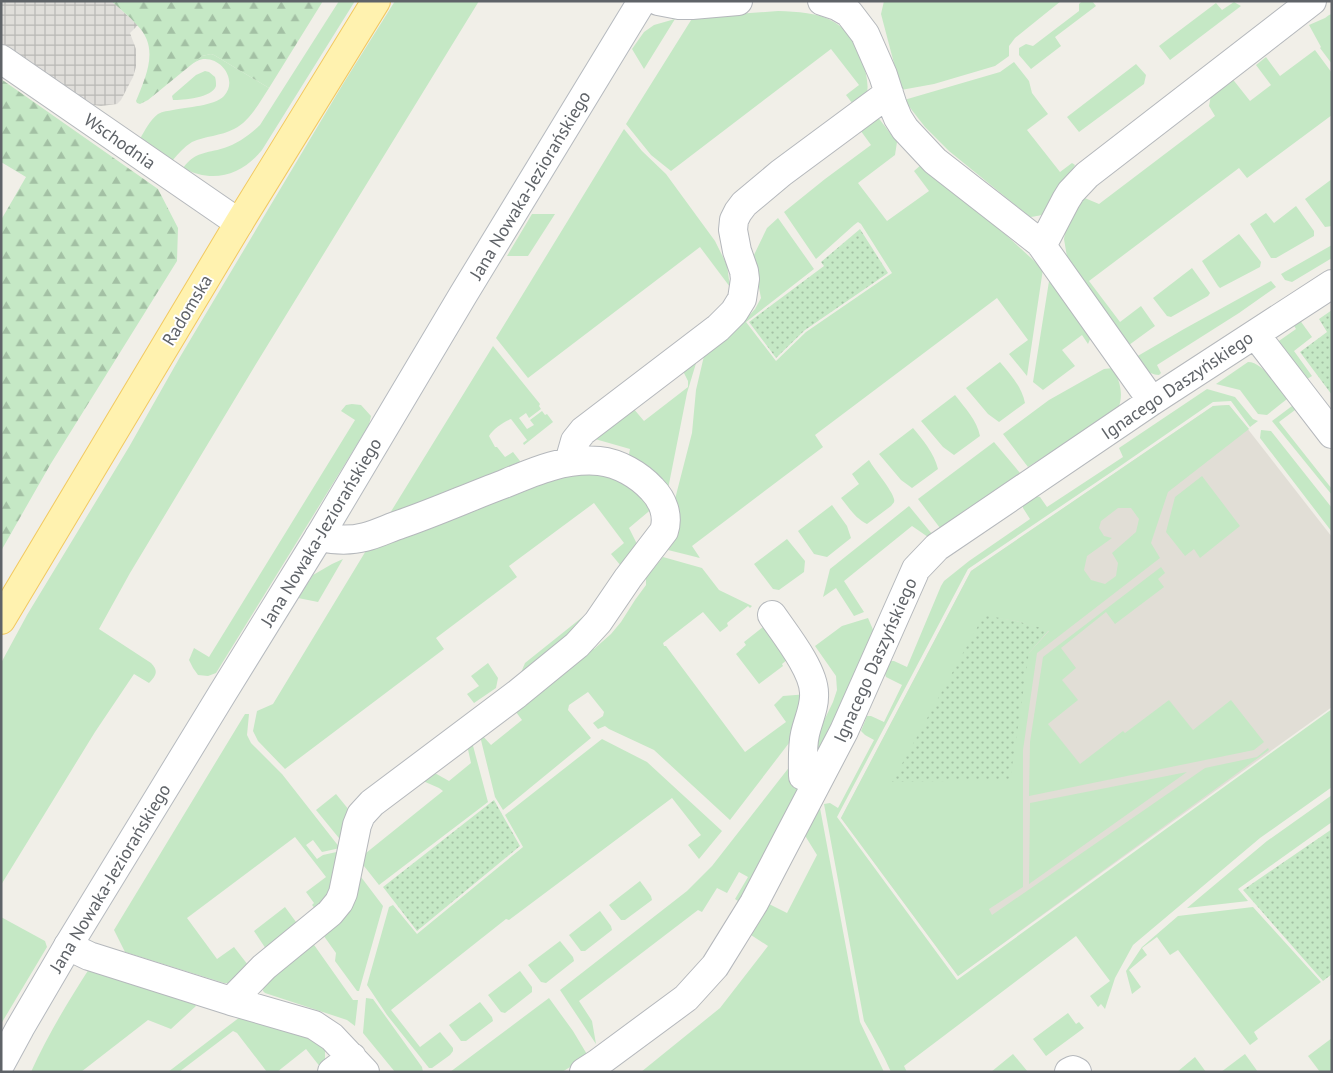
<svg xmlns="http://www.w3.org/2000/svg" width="1333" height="1073" font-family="'PT Sans',sans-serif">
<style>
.industrial{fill:url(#industrial-grid)}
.education{fill:#e1ded6}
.grass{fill:#c5e8c5;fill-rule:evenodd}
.forest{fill:url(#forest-firs)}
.park{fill:url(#park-dots)}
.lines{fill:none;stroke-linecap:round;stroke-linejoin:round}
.street-casing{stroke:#b5b8bc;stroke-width:30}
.secondary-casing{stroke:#b6babf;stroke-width:30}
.primary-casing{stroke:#f2c960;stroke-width:30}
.street{stroke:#fff;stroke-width:28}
.secondary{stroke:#fff;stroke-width:28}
.primary{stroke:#fff2af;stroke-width:28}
.labels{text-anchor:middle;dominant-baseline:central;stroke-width:4;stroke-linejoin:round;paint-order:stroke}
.street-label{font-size:18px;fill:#5f6368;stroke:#fff}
</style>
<defs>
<pattern id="industrial-grid" width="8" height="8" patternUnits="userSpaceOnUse" patternTransform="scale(1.25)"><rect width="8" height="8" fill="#e0deda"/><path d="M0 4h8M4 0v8" fill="none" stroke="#b9b8b5"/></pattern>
<pattern id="forest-firs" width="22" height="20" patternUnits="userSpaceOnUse" patternTransform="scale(1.25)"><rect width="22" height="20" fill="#c5e8c5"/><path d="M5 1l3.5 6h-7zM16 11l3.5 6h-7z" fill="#a3c0a4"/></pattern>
<pattern id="park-dots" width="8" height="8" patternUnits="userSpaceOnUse" patternTransform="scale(1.25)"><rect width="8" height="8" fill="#c5e8c5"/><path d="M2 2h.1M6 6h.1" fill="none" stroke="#a3c0a4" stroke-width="1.8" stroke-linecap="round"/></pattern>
</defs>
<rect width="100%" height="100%" fill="#f1efe8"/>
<path class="industrial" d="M1 1H111L138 25 130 33 136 49V67L133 77 121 100 117 104 101 106 93 105 1 43Z"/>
<path class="education" d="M1229 405 1332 537V707L958 976 841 818 971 571 1213 406Z"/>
<path class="grass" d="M339 1H355L262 150C242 175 213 184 183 168 196 151 205 154 224 148 237 144 250 135 260 125Z
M395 1H479L253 369 130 573 99 629 151 663C159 671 156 676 149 683L134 674 95 732 1 885V663L27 615 129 447 180 357 343 84Z
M884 1H1061L1015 38 1009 46V56L995 66 934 84 901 90 881 14Z
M1082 1H1092L1096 6 1055 37 1061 46 1031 69 1019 55V48L1026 44 1033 46 1079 11V4Z
M1234 2 1241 6 1170 60 1159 46 1216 3 1222 10Z
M778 11C797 12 818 12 834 22 842 27 852 35 857 43 861 53 870 82 867 92 865 97 857 100 852 103L846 95 859 85 831 49 671 171 651 155 626 124 693 17Z
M1332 14V64L1320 48 1321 47 1309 25 1325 18 1329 15Z
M675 19 644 69 632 49 644 32 654 25Z
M1315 50 1332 73V115L1247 178 1239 168 1089 281 1120 322 1141 306 1155 326 1129 345 1123 344 1067 257 1064 239 1067 221 1080 196 1099 204 1215 116 1209 106 1212 90 1231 77 1250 101 1271 85 1256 65 1266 57 1280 76Z
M211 54 214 55 269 88C259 103 250 121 234 129 221 136 205 136 192 142 184 147 178 154 172 161L140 139C145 130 150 120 158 114 163 111 168 111 173 110 186 107 215 106 224 96 238 81 222 57 203 59 198 60 193 63 189 66L202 56Z
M1014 62 1029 81 1032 93 1048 114 1027 130 1060 172 1072 163 1075 165C1069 176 1056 206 1046 213 1041 216 1036 216 1030 217L949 151 925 127 904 100 1000 72Z
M1136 64 1146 75 1144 84 1079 132 1067 117Z
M205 71 209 72 215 77C216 80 216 83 216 86 212 98 183 100 173 100L172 96 174 94 196 75Z
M877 116 897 142 895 155 858 183 887 221 929 191 914 171 922 164 1006 235 1043 269 1027 376 1009 354 1028 340 997 298 815 435 823 447 692 546 700 558 668 550 678 536 679 522 674 503 692 433 696 390 704 356 734 332 755 309 761 298 753 257 767 228 778 218 814 269 746 322 776 361 806 332 892 273 861 224 858 222 854 225 816 259 784 212 825 179 871 145 858 127Z
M624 129 642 151 666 174 715 241 727 265 730 287 700 247 528 378 496 338Z
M1332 179V226L1325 227 1305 199Z
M1296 206 1314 231V236L1276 258H1271L1250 224 1266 213 1274 223Z
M532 214H555L528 256H507Z
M1239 234 1261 262 1260 267 1220 288 1218 286 1202 261Z
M1332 245V258L1292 282 1285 280 1281 274Z
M1192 268 1210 293 1208 296 1171 317 1167 316 1153 298Z
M1050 275 1091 337 1088 344 1082 335 1062 350 1075 366 1043 390 1033 382Z
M1271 281 1276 287 1239 313 1157 365 1161 373 1159 375C1147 375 1142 365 1136 357L1184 329Z
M1299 319 1312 337 1294 351 1312 376 1304 381 1276 343 1296 329 1293 324Z
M493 346 540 404 539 406 541 409 529 418 526 413 519 418 527 429 534 425 530 420 542 411 545 415 547 414 553 422 524 445 523 443 527 440 511 419C503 422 493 429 489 436L495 447H497L505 457 513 452 520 461V465L387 518Z
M697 360 687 393 668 489 628 459 630 449 595 439 633 408 644 421 688 387V381L683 371Z
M1000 362C1010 374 1022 387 1025 403L999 422 988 414 966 388Z
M1248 362C1263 362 1278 387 1287 399L1267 415 1258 414 1240 390 1216 384Z
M1113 368C1120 381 1124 395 1118 409L1028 467 1003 434 1049 400 1104 369Z
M1207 389 1235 397 1253 419 1258 421 1250 427 1231 401 1213 402 1113 471 968 569 837 817 957 980 1332 709V787L1260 838 1133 945 1115 978 1105 1009 1101 1004 1098 1007 1090 996 1110 981 1076 936 904 1066 907 1072H891C883 1054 874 1038 864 1021L824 804 830 803 838 808 874 740 865 735 861 731 867 716H871L884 722 902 685 886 677 885 674 890 661H894L907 667 941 586 944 581 969 561 1030 519 1023 508V501L1033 495 1040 497 1047 507 1123 457 1119 448Z
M955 395C965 408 977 420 980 436L954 455 943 447 921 421Z
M352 404 361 405 371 416 369 425 216 673 208 676 198 675 193 668 189 660 194 648 209 657 355 420 341 411 346 405Z
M1229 405 1249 429 1168 492 1151 543 1160 558 1037 653 1023 750V887L989 909 992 915 1205 768 1257 757 1268 748 1269 750 958 976 841 818 971 571 1213 406ZM1118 508H1131L1139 519 1136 532 1112 553 1118 563 1116 576 1105 584 1091 580 1084 570 1087 556 1112 538 1104 536 1099 528 1101 521ZM984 616 1016 621 1049 631 1029 653Z
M1292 406H1294L1295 410 1279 422 1332 489V495L1272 421Z
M913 428C923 440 934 453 938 469L912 488 901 480 879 454Z
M1261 430 1271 431 1332 508V532L1260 438Z
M994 442 1020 473 940 528 918 499Z
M869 460C874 469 892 490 894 499 895 503 893 503 891 506L867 524C855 518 849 508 841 498L859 484 852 474Z
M570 470 617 477 654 507 629 528 640 550 621 566 611 554 624 543 594 503 509 566 517 577 436 638 444 649 285 769 258 741 253 731 257 711 273 704 367 549Z
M1202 476 1240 526 1200 558 1194 549 1185 556 1166 532 1175 497Z
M832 505 847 526 851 538 827 557 814 554 798 531Z
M909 506 932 534 928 537 912 526 844 581 864 612 854 616 836 588 823 597 830 569Z
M787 539 805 561 804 572 779 590 773 589 754 564Z
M663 557 702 568 719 590 752 606 750 608 748 606 727 623 728 626 720 632 703 612 663 643 664 646H666L745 752 786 722 774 705 783 696 808 694 799 727 789 743 730 820 654 750 609 729 605 726 598 729 593 723 603 716 604 712 588 692 569 705 568 710 591 738 503 810 495 797 480 736 481 734 491 745 522 720 513 708 588 647 594 649 611 634 621 622 635 600 646 585V578Z
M343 559 318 602 298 598 313 575 332 564Z
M1161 567 1165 573 1158 579 1164 587 1115 624 1106 612 1061 648 1076 668 1062 680 1078 700 1048 724 1080 764 1123 731 1125 733 1169 700 1193 730 1231 700 1264 742 1254 750 1029 796 1030 742 1043 657Z
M605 599 598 614 520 675 525 663Z
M868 618 874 632 873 639 813 764 816 737 833 702 837 690 836 676 815 646 842 626Z
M763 627 788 659 782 664 783 666 759 684 736 654 746 645 744 642Z
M488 663 498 678 496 688 474 703 467 694 479 686 471 676Z
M245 714H249L247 735 251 743 282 774 340 848 322 852 313 840 306 845 317 859 323 855 341 851V871L318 912 312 905 314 903 306 892 326 877 295 837 187 918 217 959 234 947 248 965 228 983H224L125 952 114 930Z
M602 739 647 762 722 831 699 859 688 845 701 835 672 798 509 920 506 919 391 1010 420 1047 440 1032 453 1048V1051L450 1055 432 1068H429L387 1015 367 985 389 907 393 905 417 934 523 847 505 815Z
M472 742 488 802 379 885 360 861 361 857 443 791 439 788 423 781 433 772 449 781 471 763 467 745Z
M794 761 798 788 797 793 739 910 735 907 738 901 735 899 748 877 739 872 727 893 717 888 702 912 698 910 579 1001 592 1021 596 1044 560 990 687 891 712 866Z
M1187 772 1029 884 1030 803Z
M336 794 349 810 343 843 316 810Z
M1332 795V822L1238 889 1248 901 1187 908 1267 841Z
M817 807 820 808 860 1022 884 1072H641L720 1008 768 946 751 935 769 904 787 913 817 855 804 834Z
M358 873 383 906 359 991H357L335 961 336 953 321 932Z
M640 881 651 896 652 900 625 920H621L609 905Z
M285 907 299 926 266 949 254 931Z
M1253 907 1321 982 1254 1032 1258 1039 1250 1045 1178 950 1170 955 1157 937 1142 948 1147 955 1129 970 1141 987 1132 994 1126 971 1142 947 1178 916Z
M600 911 611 926 612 930 585 951H581L569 935Z
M1 917 45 941 47 947 1 1024Z
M560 941 573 957 574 961 546 983 541 982 528 965Z
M312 942 353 1000H358L355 1026 347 1020 338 1017 265 993 263 991 264 983Z
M89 969 192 1001 196 1006 171 1029 148 1020 81 1072H31C47 1036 68 1002 89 969Z
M520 971 532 987V992L505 1013 501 1012 488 995Z
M366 998 373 999 422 1067 423 1072H395L363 1033Z
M549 998 573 1031 588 1056 562 1072H450Z
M480 1002 492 1017 493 1021 466 1041H461L449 1025Z
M1068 1013 1076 1024 1079 1022 1084 1028 1046 1056 1033 1039Z
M240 1017 309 1036 325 1049V1061L321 1068 306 1049 277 1072H267L237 1033 233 1031 179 1072H168Z
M1332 1038V1072H1320L1308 1056Z
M1013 1054 1028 1072H991Z
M1245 1054 1258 1072H1221Z
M1195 1057 1206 1072H1177Z"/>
<path class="forest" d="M111 1H323L269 88 214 55 211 54 202 56 148 100 140 104 137 103 136 101C146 76 160 48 137 25 129 16 120 9 111 1Z
M1 79 158 189 178 228 177 261 50 465 1 551V220L26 177 1 162Z"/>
<path class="park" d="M860 229 888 273 805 330 776 358 749 322 824 266 821 262Z
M1332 310V395L1300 352 1327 332 1319 319Z
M984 615 1016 621 1049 630 1029 653 1010 780 892 782Z
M494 800 520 846 417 931 383 887Z
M1332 829V974L1323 981 1243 890Z"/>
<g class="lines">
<g class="street-casing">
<path id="street" d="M658 1 679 5H692L738 1
M822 1 837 6 849 13 865 34 883 75 893 106 898 118 905 129 935 161 1040 243 1152 401
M1 59 239 223
M1042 246 1066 200 1071 192 1087 175 1312 1
M1255 334 1332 434
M569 462 575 441 583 431 718 328 734 312 742 299 745 279 744 271 737 251 733 230 734 220 738 212 744 204 781 173 889 93
M772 615C785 634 814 670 814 693 815 707 808 720 805 734 802 747 803 763 803 776L817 782
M68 946 89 956 231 1001 314 1025 332 1037 365 1072
M231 1001 264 967 330 913 339 902 343 893 357 825 361 815 372 803 517 694 577 645 598 622 628 578 664 531C669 516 663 500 652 489 639 475 619 463 599 461 565 458 535 471 504 484 469 497 436 512 401 524 389 528 377 534 365 537 350 541 334 540 319 537
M332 1072 352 1057
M584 1072 598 1063 686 998 715 966 754 903 844 731 916 569 937 547 1152 401 1332 284
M1069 1072 1073 1070 1077 1072"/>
</g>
<g class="secondary-casing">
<path id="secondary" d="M1 1063 20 1028 68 946 222 694 319 537 463 295 642 1"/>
</g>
<g class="primary-casing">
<path id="primary" d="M1 620 239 223 376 1"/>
</g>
<use href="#street" class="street"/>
<use href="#secondary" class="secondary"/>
<use href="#primary" class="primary"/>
</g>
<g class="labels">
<g class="street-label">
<text transform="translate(120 141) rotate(35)">Wschodnia</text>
<text transform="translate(530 185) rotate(-59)">Jana Nowaka-Jeziorańskiego</text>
<text transform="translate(187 310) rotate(-59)">Radomska</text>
<text transform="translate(1177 385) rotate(-34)">Ignacego Daszyńskiego</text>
<text transform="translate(321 532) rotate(-59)">Jana Nowaka-Jeziorańskiego</text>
<text transform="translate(875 660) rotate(-66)">Ignacego Daszyńskiego</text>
<text transform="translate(110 878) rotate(-59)">Jana Nowaka-Jeziorańskiego</text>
</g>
</g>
<rect width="1333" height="1073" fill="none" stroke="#5f6368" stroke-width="5"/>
</svg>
